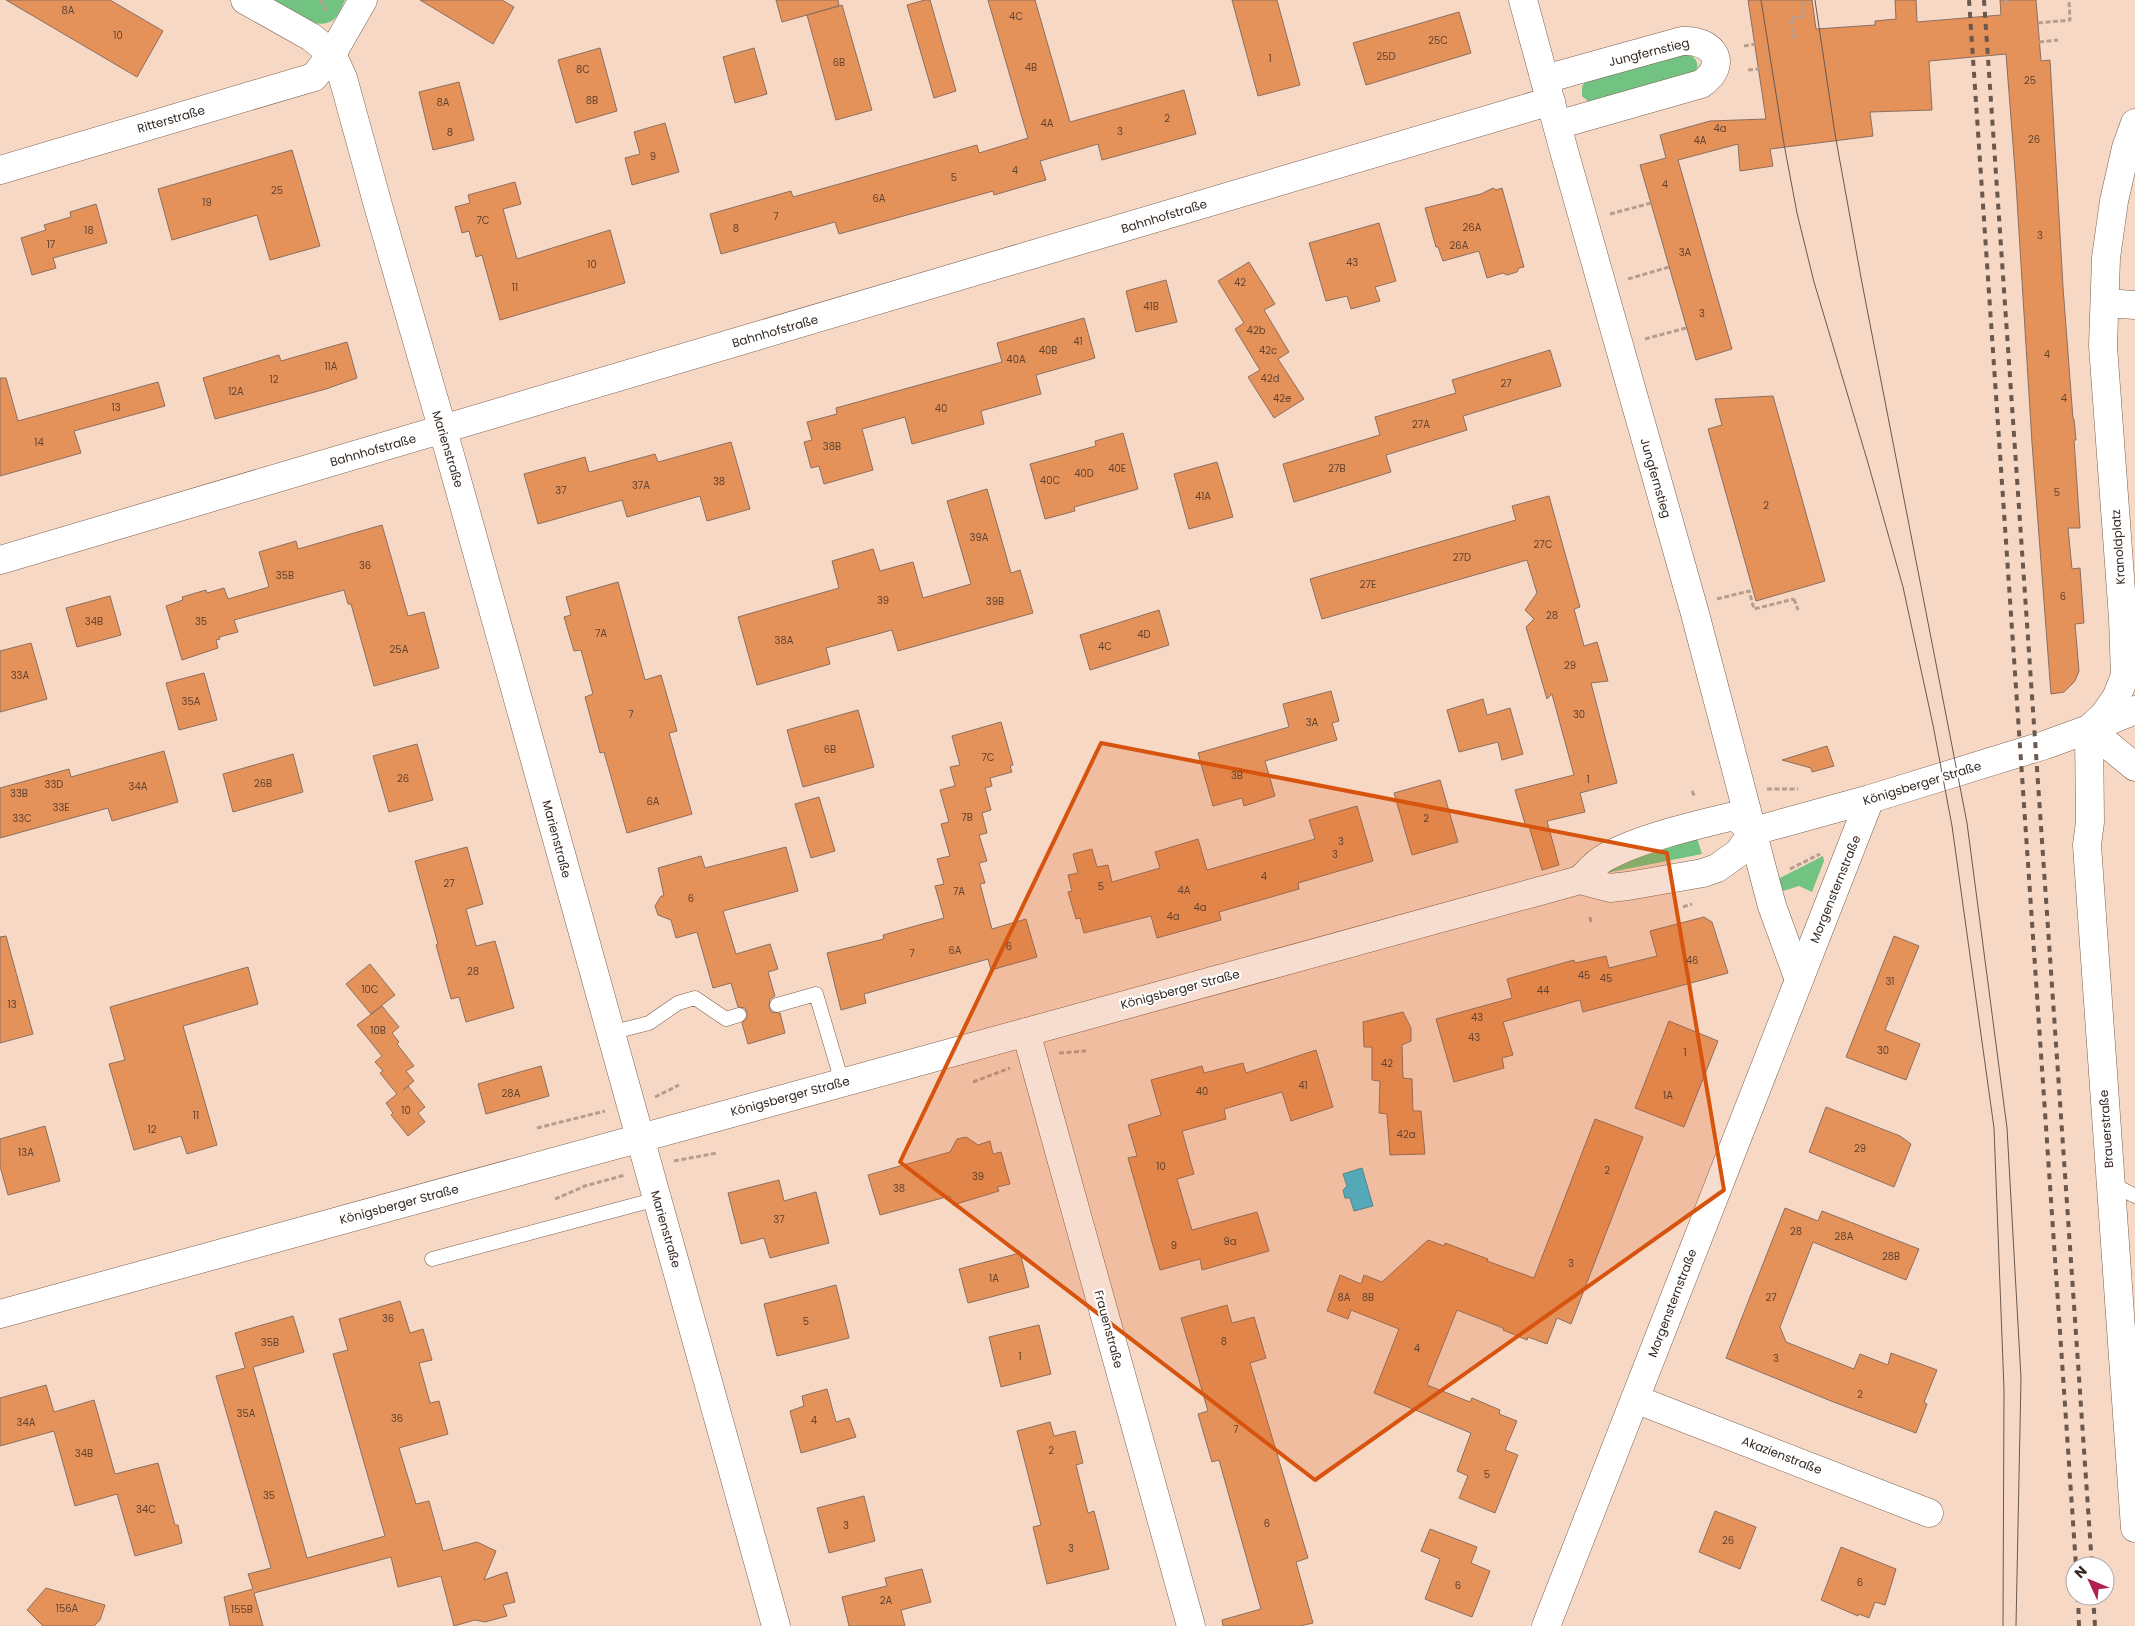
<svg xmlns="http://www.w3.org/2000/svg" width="2135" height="1626" font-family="Poppins,sans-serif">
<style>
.green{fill:#72c382}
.water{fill:#35bde3;stroke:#3591a9}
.building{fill:#e5915a;stroke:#8b6f5f}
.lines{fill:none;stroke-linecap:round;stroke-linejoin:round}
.lane-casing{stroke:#7b6050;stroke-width:15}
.street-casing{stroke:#7b6050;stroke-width:29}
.secondary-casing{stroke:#7b6050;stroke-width:29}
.path{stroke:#b69d8e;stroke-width:3;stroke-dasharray:5 2.5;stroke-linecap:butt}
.lane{stroke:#fff;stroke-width:14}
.street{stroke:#fff;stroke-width:28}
.secondary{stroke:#fff;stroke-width:28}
.tram{stroke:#6a594f;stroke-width:1}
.rail{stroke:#6a594f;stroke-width:4;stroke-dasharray:6 6;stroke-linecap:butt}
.marked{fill:#d6540e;fill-opacity:0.2;stroke:#d6540e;stroke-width:4;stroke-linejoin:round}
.labels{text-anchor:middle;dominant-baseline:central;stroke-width:4;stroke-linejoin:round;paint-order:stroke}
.number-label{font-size:10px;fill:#614330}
.street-label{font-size:12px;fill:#352922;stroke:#fff}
</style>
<rect width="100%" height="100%" fill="#f7d8c5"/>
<path class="green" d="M273 0H345C342 6 340 12 336 17 321 36 288 9 273 0Z
M1686 53C1695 57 1700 62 1696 71L1589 102 1582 96V87L1586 80Z
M1697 838 1702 854 1606 873 1605 869Z
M1823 856 1824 861 1812 892 1799 886 1783 891 1778 879Z"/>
<path class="water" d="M1362 1168 1373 1206 1354 1211 1350 1198H1345L1343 1190 1347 1186 1343 1174Z"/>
<path class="building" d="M6 0H110L163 31 137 77Z
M420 0H502L514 7 493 44Z
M776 0H838L839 6 782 22Z
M925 0H930L956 91 934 98 907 5Z
M988 0H1035L1070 122 1184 90 1196 134 1102 160 1098 144 1040 161 1046 180 1035 183 994 195 993 191 839 234 835 222 721 254 710 214 791 191 793 197 977 145 979 153 1028 138Z
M1232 0H1277L1300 85 1258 96Z
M1748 0H1812L1816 29 1875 25V21L1896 19 1895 0H1916L1917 22 2001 15 2000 0H2036L2041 61 2050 60 2052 95 2063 287 2073 419H2074L2076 440H2074L2080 528H2068L2072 569 2080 568 2084 623 2075 624 2079 671 2075 681 2064 692 2051 694 2032 443 2016 183 2006 54 1929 61 1932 110 1870 112 1873 136 1770 149 1773 166 1740 171 1738 144 1678 160 1732 349 1696 360 1640 165 1666 158 1660 135 1710 121 1766 119Z
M842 5 872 110 836 120 807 15Z
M1459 12 1471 53 1366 85 1353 43Z
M600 48 617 111 576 123 558 60Z
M754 48 767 94 735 103 723 57Z
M459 82 474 140 433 150 419 92Z
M665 123 679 172 632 185 625 158 640 154 634 132Z
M292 150 320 246 270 260 257 215 172 240 158 189Z
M515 182 521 204 503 209 517 259 610 230 625 283 500 320 482 255 476 257 469 231 462 233 455 207 470 203 468 195Z
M1493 188 1496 190 1502 188 1524 267 1519 268 1517 272 1507 275 1503 273 1487 278 1479 251 1443 261 1438 247H1436L1425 208 1481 194Z
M96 204 107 243 53 258 56 268 32 275 21 238 46 230 44 225 71 217 70 212Z
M1379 223 1396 281 1375 287 1380 301 1351 309 1347 296 1326 301 1309 243Z
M1249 262 1275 304 1264 310 1289 352 1278 359 1304 399 1274 418 1248 377 1260 370 1235 329 1244 323 1218 281Z
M1166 280 1177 322 1136 332 1126 291Z
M1084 318 1095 358 1036 375 1041 394 981 411 984 424 912 444 905 417 862 429 873 470 824 484 819 466 811 468 804 442 812 440 807 422 837 414 836 408 1002 362 997 343Z
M347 342 357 378 326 389 215 419 203 378 279 355 281 361Z
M1550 350 1561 386 1463 416 1467 430 1386 455 1391 472 1294 502 1283 464 1380 435 1375 417 1456 393 1452 380Z
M0 378H6L18 421 158 382 165 406 74 431 81 453 0 476Z
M1773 396 1825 581 1756 601 1708 429 1722 425 1715 399Z
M1123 433 1138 489 1074 507 1075 511 1045 519 1030 464 1096 446 1095 441Z
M731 442 750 509 707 521 700 496 627 517 622 500 538 524 524 474 585 457 589 472 655 454 658 462Z
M1217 462 1233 517 1189 529 1174 474Z
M987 489 1011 573 1020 570 1033 613 898 651 892 630 826 648 830 664 757 685 738 617 839 588 832 561 873 549 880 571 913 562 923 598 971 584 947 501Z
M1549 496 1580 607 1574 609 1584 646 1597 642 1608 681 1591 683 1617 783 1580 793 1585 812 1547 821 1559 865 1542 870 1529 826 1526 827 1515 790 1574 775 1552 694 1547 699 1526 627 1534 619 1525 610 1537 593 1527 560 1322 619 1310 579 1516 520 1512 506Z
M382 525 408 616 424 612 439 668 374 686 351 604H348L344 590 234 620 238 632 219 637 220 639 216 640 218 648 182 660 166 606 183 600 182 597 206 590 207 593 224 588 228 599 269 587 259 552 296 541 298 549Z
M618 582 645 680 661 675 677 731 669 733 692 814 627 833 604 752 600 753 585 697 593 694 581 650 574 651 564 617 571 615 566 597Z
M110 596 121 635 77 647 66 608Z
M1159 610 1169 645 1090 670 1080 635Z
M31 643 47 699 0 712V651Z
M204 673 217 720 179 730 166 683Z
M1331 691 1339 721 1332 723 1337 740 1265 761 1275 796 1244 806 1242 798 1213 806 1198 753 1289 727 1283 704Z
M1483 699 1487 715 1510 708 1523 754 1502 760 1498 742 1459 752 1447 710Z
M858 710 874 767 803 787 787 730Z
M1001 722 1013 765 1010 766 1012 772 990 778 992 786 985 788 991 810 982 813 987 833 979 835 987 861 979 863 985 883 980 884 992 929 1026 919 1037 957 991 970 988 959 864 994 866 1003 841 1010 827 953 884 939 883 935 944 918 935 886 944 884 937 859 950 856 941 824 949 822 940 790 955 786 950 767 960 765 952 736Z
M417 744 433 800 389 812 373 756Z
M1827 746 1834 766 1812 772 1811 768 1782 760Z
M164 751 178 802 112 821 108 808 0 838V788L69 769 71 777Z
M293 754 303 792 233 812 223 774Z
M1440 780 1458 842 1412 855 1394 793Z
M819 797 835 851 811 858 795 804Z
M1357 806 1373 861 1298 883 1299 889 1219 912 1221 920 1157 938 1151 916 1084 933 1080 918 1076 919 1068 892 1072 891 1068 875 1078 873 1073 854 1092 849 1097 867 1108 865 1112 882 1160 868 1155 852 1198 839 1207 870 1315 839 1309 820Z
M467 847 483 904 466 909 476 946 495 941 514 1008 466 1022 459 997 451 999 436 945 438 944 415 861Z
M786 847 798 891 723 911 736 954 770 944 778 969 768 972 775 996 770 999 769 1007 771 1012 780 1013 785 1033 748 1044 742 1023 747 1017V1012L745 1008 738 1007 731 983 713 988 697 932 676 938 671 920 658 915 655 906 661 896H664L658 868 701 856 705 868Z
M1704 917 1712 922 1728 973 1583 1012 1580 1000 1503 1022 1513 1055 1502 1058 1504 1068 1454 1082 1436 1019 1512 998 1507 979 1574 960 1575 963 1606 956 1609 968 1657 956 1650 931Z
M6 936 33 1034 0 1043V937Z
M1894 936 1919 946 1885 1030 1920 1044 1906 1080 1846 1057Z
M370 964 395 995 371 1014 346 984Z
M248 967 258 1004 183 1026 217 1145 187 1154 181 1136 134 1150 109 1064 125 1060 110 1007Z
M382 1006 399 1027 392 1033 399 1042 397 1044 414 1066 406 1071 414 1081 403 1090 408 1086 425 1107 418 1113 425 1122 408 1136 391 1115 393 1113 386 1103 397 1094 380 1073 383 1071 375 1062 382 1056 357 1025Z
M1403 1012 1411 1028V1041L1402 1045 1403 1078 1412 1079 1413 1111H1421L1425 1154 1390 1155 1387 1114 1379 1113 1380 1081 1372 1080V1047H1364L1363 1022Z
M1669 1021 1718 1041 1684 1127 1635 1108Z
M1316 1050 1333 1107 1291 1121 1282 1092 1224 1109 1226 1119 1182 1131 1194 1174 1177 1179 1192 1230 1257 1212 1269 1251 1202 1270 1200 1259 1160 1270 1128 1158 1137 1156 1128 1125 1161 1115 1151 1080 1202 1066 1204 1073 1243 1063 1246 1073Z
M541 1066 549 1096 486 1114 478 1084Z
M1826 1107 1900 1136 1911 1144 1894 1187 1809 1152Z
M1595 1119 1643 1137 1571 1324 1557 1318 1547 1344 1528 1337 1527 1340 1503 1330V1328L1457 1310 1427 1385 1470 1402 1472 1398 1500 1410 1499 1414 1517 1421 1505 1450 1518 1455 1495 1513 1459 1498 1468 1476 1457 1471 1471 1433 1374 1393 1399 1329 1351 1310 1348 1319 1327 1311 1340 1275 1361 1284 1364 1275 1382 1282 1428 1240 1444 1246 1445 1243 1488 1259 1487 1261 1534 1278Z
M45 1126 60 1181 8 1195 0 1166V1139Z
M966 1137 978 1145 990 1141 993 1154 1001 1152 1010 1184 997 1187 999 1191 953 1205 950 1196 880 1215 868 1175 950 1152 957 1139Z
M779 1180 784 1201 816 1192 829 1243 770 1258 764 1238 741 1244 728 1193Z
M1785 1208 1818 1221 1822 1211 1919 1249 1906 1280 1813 1242 1780 1327 1786 1342 1854 1369 1860 1354 1888 1365 1891 1353 1937 1370 1924 1402 1927 1404 1916 1433 1831 1401 1726 1358Z
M1020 1253 1029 1287 968 1303 959 1269Z
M836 1285 849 1338 777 1356 764 1304Z
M400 1301 410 1333 423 1329 432 1360 419 1363 430 1403 439 1401 448 1434 399 1448 416 1504 429 1501 443 1551 477 1542 496 1551 484 1580 507 1572 515 1602 503 1605 507 1616 485 1622 475 1620 454 1626 441 1576 398 1587 391 1557 254 1593 263 1626H230L224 1597 253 1589 248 1574 271 1568 216 1376 245 1368 235 1333 293 1316 304 1352 253 1367 307 1558 385 1536 333 1354 348 1350 339 1319Z
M1227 1305 1232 1323 1254 1317 1266 1358 1250 1363 1308 1558 1296 1562 1313 1623 1300 1626H1223L1222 1620 1261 1609 1219 1460 1212 1462 1198 1414 1208 1411 1181 1318Z
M1039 1325 1051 1374 1001 1387 989 1337Z
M46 1385 54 1412 94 1400 115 1474 158 1463 175 1525H178L182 1543 135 1556 117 1494 75 1506 54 1431 0 1446V1398Z
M827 1389 836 1422 849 1418 856 1437 801 1453 790 1411 804 1406 802 1396Z
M1050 1422 1054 1436 1075 1431 1083 1463 1076 1465 1088 1513 1094 1511 1109 1569 1047 1584 1033 1527 1041 1525 1017 1431Z
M864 1496 875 1541 829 1553 817 1508Z
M1715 1511 1756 1527 1740 1569 1699 1552Z
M1430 1529 1477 1547 1471 1563 1490 1571 1472 1617 1425 1599 1440 1559 1421 1551Z
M1841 1547 1896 1569 1885 1605 1875 1602 1869 1618 1859 1614 1858 1616 1821 1600Z
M922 1569 931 1602 901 1610 905 1626H849L842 1597 887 1586 885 1578Z
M46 1588 105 1605 100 1620 94 1626H43L27 1610Z"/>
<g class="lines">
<g class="lane-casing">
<path id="lane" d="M777 1005 816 994 842 1082
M610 1033 649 1023 678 1003 695 998 726 1019 739 1015
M2110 1183 2135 1196
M432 1259 657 1199"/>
</g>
<g class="street-casing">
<path id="street" d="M245 0 311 37 332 54 363 0
M1523 0 1564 151 1694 610 1772 906 1799 980
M1545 79 1682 41C1713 39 1730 64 1701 84L1557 125
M0 170 314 77 332 54 343 78 379 209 450 455 776 1626
M2105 303 2135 305
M0 560 1551 101
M2089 729 2090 822 2087 845 2135 1528
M2089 729 2135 767
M2089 729 2135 710
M1026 1032 1191 1626
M1635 1399 1929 1513"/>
</g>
<g class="secondary-casing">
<path id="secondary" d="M1580 880 1610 888 1628 886 1703 873 1717 868 1738 853 1754 831 1870 799 2045 745 2089 729 2104 715 2116 698 2125 676 2123 618 2103 346 2106 258 2114 201 2126 148 2135 123
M0 1314 1580 880C1588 872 1596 862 1606 857 1640 838 1696 825 1734 816L1754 831
M1546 1626 1870 799"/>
</g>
<path class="path" d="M321 0 323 6 327 10
M2006 0V4
M2038 23 2070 20 2069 0
M1794 39 1791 18 1805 16 1802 0
M2039 42 2058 40
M1744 46 1755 44
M1748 70 1759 69
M1610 214 1651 203
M1628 279 1669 267
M1645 339 1686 328
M1717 599 1749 591 1754 609 1794 599
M1794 599 1798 610
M1767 789H1798
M1692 791 1695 797
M1790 869 1820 854
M1683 907 1692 904
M1590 917 1591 923
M1059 1053 1086 1051
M973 1082 1010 1068
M655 1097 679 1085
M537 1128 605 1111
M674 1161 717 1153
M555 1199 585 1186 625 1175"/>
<use href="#lane" class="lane"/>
<use href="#street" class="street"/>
<use href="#secondary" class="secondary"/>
<path class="tram" d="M1761 0 1784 144 1797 213 1814 282 1868 463 1903 587 1933 725 1952 826 1994 1128 2004 1390 2003 1626
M1815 0 1835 134 1862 283 1967 823 2007 1128 2021 1378 2016 1626"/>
<path class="rail" d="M1969 0 2076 1566
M1984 0 2092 1566
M2078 1596 2079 1626
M2093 1596 2095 1626"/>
</g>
<path class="marked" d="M1101 743 1667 853 1724 1190 1315 1480 900 1162Z"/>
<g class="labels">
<g class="number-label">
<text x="68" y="10">8A</text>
<text x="1016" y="16">4C</text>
<text x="118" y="35">10</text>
<text x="1438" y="40">25C</text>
<text x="1386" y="56">25D</text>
<text x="1270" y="58">1</text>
<text x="839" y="62">6B</text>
<text x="1031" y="67">4B</text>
<text x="583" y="69">8C</text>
<text x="2030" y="80">25</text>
<text x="592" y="100">8B</text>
<text x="443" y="102">8A</text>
<text x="1167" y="118">2</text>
<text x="1047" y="123">4A</text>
<text x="1720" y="128">4a</text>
<text x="1120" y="131">3</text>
<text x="450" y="132">8</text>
<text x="2034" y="139">26</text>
<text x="1700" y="140">4A</text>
<text x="653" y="156">9</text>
<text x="1015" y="170">4</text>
<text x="954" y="177">5</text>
<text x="1665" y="184">4</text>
<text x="277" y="190">25</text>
<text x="879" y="198">6A</text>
<text x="207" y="202">19</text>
<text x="776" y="216">7</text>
<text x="483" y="220">7C</text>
<text x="1472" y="227">26A</text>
<text x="736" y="228">8</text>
<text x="89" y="230">18</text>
<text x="2040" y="235">3</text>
<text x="51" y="244">17</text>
<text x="1459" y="245">26A</text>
<text x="1685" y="252">3A</text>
<text x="1352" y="262">43</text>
<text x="592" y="264">10</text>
<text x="1240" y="282">42</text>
<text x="515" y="287">11</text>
<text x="1151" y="306">41B</text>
<text x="1702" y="313">3</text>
<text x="1256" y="330">42b</text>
<text x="1078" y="341">41</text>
<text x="1048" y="350">40B</text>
<text x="1268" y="350">42c</text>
<text x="2047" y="354">4</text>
<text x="1016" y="359">40A</text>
<text x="331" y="366">11A</text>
<text x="1270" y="378">42d</text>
<text x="274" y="379">12</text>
<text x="1506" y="383">27</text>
<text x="236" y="391">12A</text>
<text x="1282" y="398">42e</text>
<text x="2064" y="398">4</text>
<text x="116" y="407">13</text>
<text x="941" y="408">40</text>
<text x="1421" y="424">27A</text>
<text x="39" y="442">14</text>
<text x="832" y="446">38B</text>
<text x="1117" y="468">40E</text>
<text x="1337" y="468">27B</text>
<text x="1084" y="473">40D</text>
<text x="1050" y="480">40C</text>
<text x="719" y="481">38</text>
<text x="641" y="485">37A</text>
<text x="561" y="490">37</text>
<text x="2057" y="492">5</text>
<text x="1203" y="496">41A</text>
<text x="1766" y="505">2</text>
<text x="979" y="537">39A</text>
<text x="1543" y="544">27C</text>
<text x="1462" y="557">27D</text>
<text x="365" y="565">36</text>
<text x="285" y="575">35B</text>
<text x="1368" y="584">27E</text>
<text x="2063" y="596">6</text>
<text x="883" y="600">39</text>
<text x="995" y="601">39B</text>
<text x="1552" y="615">28</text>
<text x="94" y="621">34B</text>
<text x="201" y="621">35</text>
<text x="601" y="633">7A</text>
<text x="1144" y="634">4D</text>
<text x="784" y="640">38A</text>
<text x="1105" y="646">4C</text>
<text x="399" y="649">25A</text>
<text x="1570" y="665">29</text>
<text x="20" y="675">33A</text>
<text x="191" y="701">35A</text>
<text x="631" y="714">7</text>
<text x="1579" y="714">30</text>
<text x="1312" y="722">3A</text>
<text x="830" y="749">6B</text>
<text x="988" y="757">7C</text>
<text x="1237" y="775">3B</text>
<text x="403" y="778">26</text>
<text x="1588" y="779">1</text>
<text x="263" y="783">26B</text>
<text x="54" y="784">33D</text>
<text x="138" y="786">34A</text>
<text x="19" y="793">33B</text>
<text x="653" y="801">6A</text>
<text x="61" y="807">33E</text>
<text x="967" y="817">7B</text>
<text x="22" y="818">33C</text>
<text x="1426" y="818">2</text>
<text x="1341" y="841">3</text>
<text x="1335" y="854">3</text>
<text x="1264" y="876">4</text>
<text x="449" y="883">27</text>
<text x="1101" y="886">5</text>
<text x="1184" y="890">4A</text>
<text x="959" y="891">7A</text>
<text x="691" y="898">6</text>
<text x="1200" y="907">4a</text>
<text x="1173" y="916">4a</text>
<text x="1009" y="946">6</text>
<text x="955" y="950">6A</text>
<text x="912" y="953">7</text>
<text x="1692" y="960">46</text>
<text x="473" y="971">28</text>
<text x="1584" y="975">45</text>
<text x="1606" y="978">45</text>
<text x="1890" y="981">31</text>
<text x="370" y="989">10C</text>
<text x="1543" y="990">44</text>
<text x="12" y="1004">13</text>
<text x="1477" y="1017">43</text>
<text x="378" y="1030">10B</text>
<text x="1474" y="1037">43</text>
<text x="1883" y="1050">30</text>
<text x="1685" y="1052">1</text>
<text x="1387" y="1063">42</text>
<text x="1303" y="1085">41</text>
<text x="1202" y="1091">40</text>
<text x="511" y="1093">28A</text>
<text x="1668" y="1095">1A</text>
<text x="406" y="1110">10</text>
<text x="196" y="1115">11</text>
<text x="152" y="1129">12</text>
<text x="1406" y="1134">42a</text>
<text x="1860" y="1148">29</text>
<text x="26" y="1152">13A</text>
<text x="1161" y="1166">10</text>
<text x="1607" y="1170">2</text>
<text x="978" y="1176">39</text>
<text x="899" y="1188">38</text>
<text x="779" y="1219">37</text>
<text x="1796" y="1231">28</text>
<text x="1844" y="1236">28A</text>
<text x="1230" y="1241">9a</text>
<text x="1174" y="1245">9</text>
<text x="1891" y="1256">28B</text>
<text x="1571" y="1263">3</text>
<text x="994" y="1278">1A</text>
<text x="1344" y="1297">8A</text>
<text x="1368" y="1297">8B</text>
<text x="1771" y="1297">27</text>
<text x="388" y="1318">36</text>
<text x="806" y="1321">5</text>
<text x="1224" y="1341">8</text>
<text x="270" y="1342">35B</text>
<text x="1417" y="1348">4</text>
<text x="1020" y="1356">1</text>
<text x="1776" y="1358">3</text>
<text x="1860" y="1394">2</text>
<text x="246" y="1413">35A</text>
<text x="397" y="1418">36</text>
<text x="814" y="1420">4</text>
<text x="26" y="1422">34A</text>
<text x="1236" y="1429">7</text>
<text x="1051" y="1450">2</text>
<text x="84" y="1453">34B</text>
<text x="1487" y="1474">5</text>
<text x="269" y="1495">35</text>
<text x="146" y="1509">34C</text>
<text x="1267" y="1523">6</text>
<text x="846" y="1525">3</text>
<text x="1728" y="1540">26</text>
<text x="1071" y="1548">3</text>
<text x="1860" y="1582">6</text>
<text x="1458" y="1585">6</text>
<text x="886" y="1600">2A</text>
<text x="67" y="1608">156A</text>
<text x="242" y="1609">155B</text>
</g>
<g class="street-label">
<text transform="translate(1649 52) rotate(-14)">Jungfernstieg</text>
<text transform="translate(171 119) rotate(-16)">Ritterstraße</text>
<text transform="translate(1164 216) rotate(-17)">Bahnhofstraße</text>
<text transform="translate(775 331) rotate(-16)">Bahnhofstraße</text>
<text transform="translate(448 449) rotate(73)">Marienstraße</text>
<text transform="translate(373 450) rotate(-16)">Bahnhofstraße</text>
<text transform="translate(1656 478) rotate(74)">Jungfernstieg</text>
<text transform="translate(2118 547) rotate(-94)">Kranoldplatz</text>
<text transform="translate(1922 783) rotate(-17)">Königsberger Straße</text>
<text transform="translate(557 839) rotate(75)">Marienstraße</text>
<text transform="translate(1835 889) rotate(-68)">Morgensternstraße</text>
<text transform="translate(1180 989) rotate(-15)">Königsberger Straße</text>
<text transform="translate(790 1096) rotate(-15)">Königsberger Straße</text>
<text transform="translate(2106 1129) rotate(-94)">Brauerstraße</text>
<text transform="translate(399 1204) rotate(-15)">Königsberger Straße</text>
<text transform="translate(666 1229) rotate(74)">Marienstraße</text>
<text transform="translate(1672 1303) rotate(-69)">Morgensternstraße</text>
<text transform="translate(1109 1329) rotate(75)">Frauenstraße</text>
<text transform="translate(1782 1455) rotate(21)">Akazienstraße</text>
</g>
</g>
<g transform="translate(2090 1581) rotate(314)"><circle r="24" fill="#ffffff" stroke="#aea9a7"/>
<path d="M0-4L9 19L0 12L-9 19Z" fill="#b12050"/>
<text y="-8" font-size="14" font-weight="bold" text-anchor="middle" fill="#352922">N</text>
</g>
</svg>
